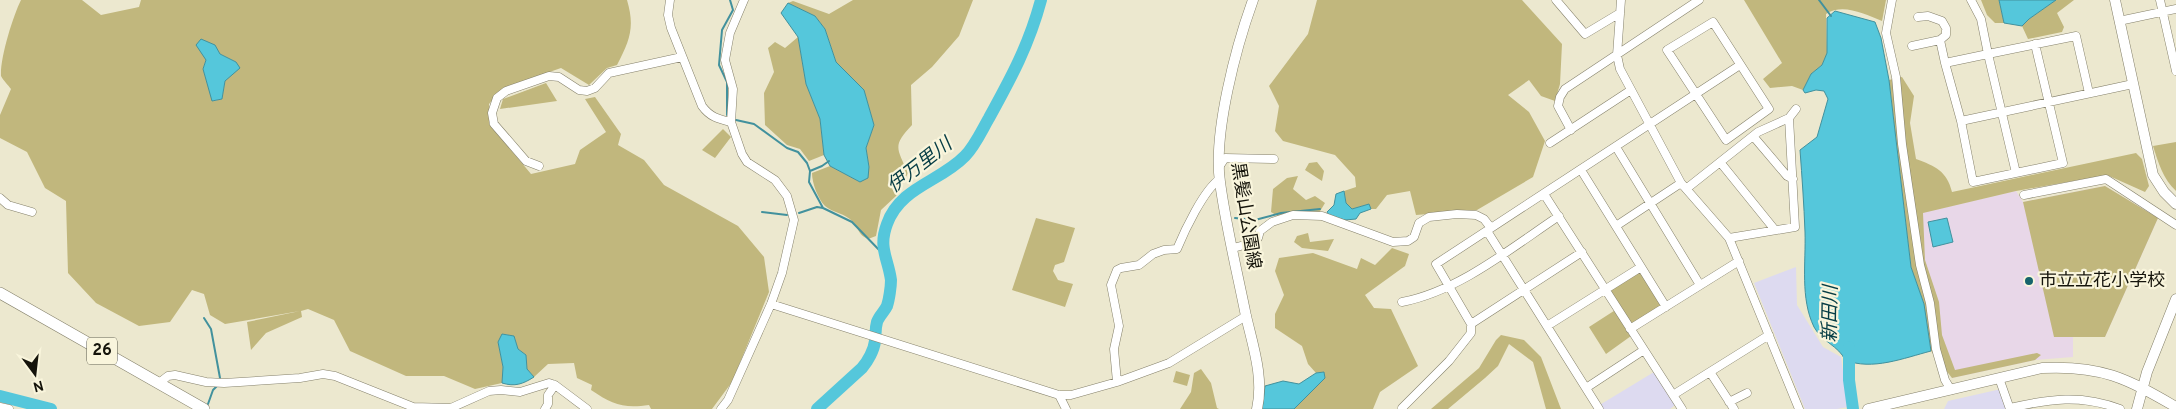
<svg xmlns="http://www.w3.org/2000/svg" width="2176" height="409" font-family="Overpass,'Noto Sans JP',sans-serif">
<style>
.commercial{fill:#dddaf0}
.education{fill:#e8d7e8}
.green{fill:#c1b77d;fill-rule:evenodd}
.water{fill:#55c7db;stroke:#42919d}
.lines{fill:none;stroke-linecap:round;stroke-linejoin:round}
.stream{stroke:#42919d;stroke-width:2}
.river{stroke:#55c7db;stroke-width:12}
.street-casing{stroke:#85816b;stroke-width:9}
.secondary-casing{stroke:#85816b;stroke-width:11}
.primary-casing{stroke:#85816b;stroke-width:12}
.street{stroke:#fff;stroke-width:8}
.secondary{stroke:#fff;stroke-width:10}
.primary{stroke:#fff;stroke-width:11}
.poi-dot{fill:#16646c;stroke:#f9f5dc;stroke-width:2}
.labels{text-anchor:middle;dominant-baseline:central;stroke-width:4.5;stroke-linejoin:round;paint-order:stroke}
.shield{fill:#f9f5dc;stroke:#59584a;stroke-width:1}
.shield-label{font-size:16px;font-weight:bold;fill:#15140b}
.street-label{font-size:18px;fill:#15140b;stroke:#f9f5dc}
.poi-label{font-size:18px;fill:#15140b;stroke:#f9f5dc;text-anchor:start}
.water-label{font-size:19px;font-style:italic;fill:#053c44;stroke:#f9f5dc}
</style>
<rect width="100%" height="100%" fill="#ece8cf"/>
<path class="commercial" d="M1796 267 1797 305 1823 347 1841 357 1848 407 1837 409H1805L1754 283Z
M1654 372 1675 405 1670 409H1593Z
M2001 389 2007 409H1944L1948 401Z"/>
<path class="education" d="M2105 186 2158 218 2105 337H2073V357L2035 360 1952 378 1922 261 1917 214 2016 191 2023 202Z"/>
<path class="green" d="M21 0H82L101 15 139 7 141 0H627C635 27 630 40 617 65L607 68 589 85 561 68 503 88 489 104V124L531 174 575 164 580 150 606 132 585 99 595 97 621 134 618 145 644 160 664 185 738 226 764 257 769 292 732 382 712 409H651L649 405C623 409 612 404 591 390L592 385 577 378 574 363 548 364 534 377 527 369 526 355 518 349 514 336 503 334 498 342 503 367 502 383 475 389 444 376H406L350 351 334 320 308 309 301 311 302 317 266 333 251 350 247 322 300 311 225 324 210 315 204 294 192 290 170 322 139 326 96 303 68 273 66 201 45 188 27 152 0 138V115L11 89C8 85 3 80 1 76 0 58 13 16 21 0ZM220 54 236 62 225 81 222 99 213 101 203 69 206 60Z
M853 0H973L959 36 932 67 911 85 912 125C892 146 897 148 908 173L896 196 881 210 876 236 868 239C857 234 860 229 853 222 845 213 833 213 825 206 818 199 812 183 812 173L830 166 860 182 869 167 866 148 874 125 864 90 836 62 825 29 815 16 788 3 793 1 829 14Z
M1317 0H1522L1562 44 1560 84 1555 101 1541 96 1529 80 1508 95 1529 112 1545 141 1533 177 1477 210 1416 215 1410 191 1387 195 1376 209H1371L1369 204 1352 209 1346 203 1344 191 1356 187 1355 177 1335 155 1283 141 1275 131 1279 106 1269 86 1308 34Z
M1744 0H1886L1882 21C1864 14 1843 3 1826 14L1827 53 1822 65 1811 74 1803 90 1792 86 1770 88 1763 79 1782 63Z
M1981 0H1999L2004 23H1995L1987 15Z
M2056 0H2074L2057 13 2064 27 2062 32 2028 39 2022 26 2029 19Z
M798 37 806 84 820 119 824 155 809 161 800 149 787 145 765 125 764 93 774 72 768 48 775 42 785 48Z
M1902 77 1914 96 1910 123 1916 159C1935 166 1947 171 1952 192L2136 153 2142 159 2149 186 2145 192 2107 175 2016 191 1923 213 1925 260 1939 302 1942 335 1955 370 2037 353 2041 355 2035 360 1952 378 1931 351 1924 304 1911 267 1889 80Z
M546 83 557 101 500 109 503 99Z
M723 129 731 137 715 158 702 150Z
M2176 142V191C2163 179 2158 162 2153 146Z
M1317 162 1324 171 1322 181 1305 170 1309 163Z
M1298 176 1293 189 1306 200 1315 196 1325 203 1319 213 1279 217 1271 212 1273 189 1287 178Z
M2105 186 2158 218 2105 337H2054L2023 202Z
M1036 218 1075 228 1064 262 1055 265 1053 271 1058 280 1073 284 1065 307 1012 290Z
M1308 233 1310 242 1334 239 1328 251 1302 248 1294 242 1297 236Z
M1392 248 1409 254 1405 266 1365 295 1374 308 1391 309 1418 366 1380 392 1373 409H1294L1325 378 1324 372 1316 373 1308 364 1302 346 1275 328V314L1284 295 1275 271 1279 258 1313 253 1357 269 1361 258 1375 265Z
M1640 270 1663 306 1627 329 1631 336 1606 354 1589 327 1620 307 1610 290Z
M1501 335 1524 340 1541 357 1561 409H1546L1533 362 1509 344 1498 366 1485 378 1448 409H1431L1479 368 1496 340Z
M1201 369 1211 383 1217 408 1219 409H1180L1191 392 1194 373Z
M1176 371 1190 375 1187 386 1173 382Z"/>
<path class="water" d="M1999 0H2056L2029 19 2022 26 2004 23Z
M788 3 815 16 825 29 836 62 864 90 874 125 866 148 869 167 868 178 860 182 830 166 824 155 820 119 806 84 798 37 781 13Z
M1835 11 1875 22 1881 38 1889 80 1911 267 1924 304 1931 351C1904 358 1872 371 1845 360 1839 346 1822 342 1814 327 1800 298 1806 263 1805 232 1804 205 1802 177 1800 150L1817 137 1828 99 1824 91 1816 90 1805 93 1803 90 1811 74 1822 65 1827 53V18Z
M201 39 215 45 220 54 236 62 240 68 225 81 222 99 212 101 203 69 206 60 196 45Z
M1344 191 1346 203 1352 209 1369 204 1371 209 1360 213 1356 219 1345 220 1329 216 1327 212 1334 205 1336 194Z
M1947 218 1953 242 1933 247 1928 222Z
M502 334 514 336 518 349 526 355 527 369 534 377C523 384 515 387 502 383L503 367 498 342Z
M1324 372 1325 378 1294 409H1262L1265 386 1283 381 1299 384 1316 373Z"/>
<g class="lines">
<path class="stream" d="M1819 0 1831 16
M727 115V82L719 65 722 30 733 10 730 0
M736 120 754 124 787 148 798 152 807 163 810 171 809 182 823 208 852 222 884 255
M810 171 822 166 829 161
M762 212 787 215
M799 213 817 207 823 208
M1235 218 1255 220 1281 213 1320 209
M204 318 211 329 220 378
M208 404 213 390 218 385"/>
<path class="river" d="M1849 347V380L1853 409
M0 396 51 409
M817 409 862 368C868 361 874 350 875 341 876 334 875 329 877 322 879 316 884 312 887 306 889 300 891 287 891 280 888 258 878 248 887 224 900 187 940 182 965 156 975 146 982 130 989 118 1011 78 1029 45 1041 0"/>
<g class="street-casing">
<path id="street" d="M670 0 668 15 671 28 702 106C710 117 718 119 731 122
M1556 0 1585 34 1620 13
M1621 0 1617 55 1620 69 1681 183 1729 238 1799 409
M1892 0 1886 33 1896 77 1902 144 1920 265 1930 303 1936 349 1945 380 1951 390
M1971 0 1981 19 1988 54 2076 36 2089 93
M2160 0 2176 71
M2119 21 2176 9
M1713 22 1769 109 1726 140 1667 50Z
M1940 40 1945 63 1988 54 2016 173
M1912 46 1940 40 1946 35V28L1942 21 1928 16 1918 17
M1945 63 1961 121 1973 182 2063 163 2035 44
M1961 121 2133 84
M1571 130 1558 106 1560 97 1565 89 1699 0
M1753 136 1787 176 1793 179
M1550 143 1631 90
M1616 147 1700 285
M1720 162 1775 230
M539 166 526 161 494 124 492 113 497 98 506 91 549 76 559 77 579 90 587 91 595 88 609 73 682 57
M1219 167 1225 158 1274 159
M1581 170 1666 307
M1686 189 1758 132 1789 118
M1544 194 1682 409
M2024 195 2106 179 2176 225
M0 198 8 205 32 212
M1616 226 1681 183
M1487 231 1599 409
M1729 238 1795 227 1789 118 1796 109
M1233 248 1252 243 1258 238 1260 231 1272 222 1293 215 1322 216 1393 242 1408 241 1414 237 1419 223 1429 217 1457 214 1476 215 1484 219 1491 228
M1582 252 1471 324 1436 264 1740 65
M1402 302C1459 291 1511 248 1559 216
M771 304 1059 395H1071L1117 382 1169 363 1246 316
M1547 326 1641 267
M1630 329 1739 261
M1710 372 1734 409
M1999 378 2010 409
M1117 382 1114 349 1119 326 1111 285 1117 270 1121 268 1139 265 1153 254 1164 250 1177 249C1184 232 1204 189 1220 179
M159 383 168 376 175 375 206 382 224 383 300 378 323 374 335 376 413 407 451 408 489 391 501 390 520 392 549 383 555 385 587 409
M1586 388 1644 350
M1059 395 1066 409
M1673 395 1769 335
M1729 402 1747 393
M0 407 9 409
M1402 408 1449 361 1471 333V324
M2010 408C2049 399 2081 394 2120 409
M545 409 548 404V395L555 385
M721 409 728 400 771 304 782 273 794 220 787 196 775 180 747 162 742 154 731 122 733 89 725 60 730 33 744 0"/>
</g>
<g class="secondary-casing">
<path id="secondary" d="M1253 0C1236 47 1213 133 1220 182 1226 227 1237 271 1246 316 1253 346 1264 378 1257 409
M2115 0 2153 175 2164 192 2176 204
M1868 409 2042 368C2101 365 2126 378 2176 407
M2137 409 2147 372 2176 299"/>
</g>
<g class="primary-casing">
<path id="primary" d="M0 293 204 409"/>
</g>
<use href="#street" class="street"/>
<use href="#secondary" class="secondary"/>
<use href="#primary" class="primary"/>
</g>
<circle class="poi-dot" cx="2029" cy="281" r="5"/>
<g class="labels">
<rect class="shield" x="87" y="337.5" width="30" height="27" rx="4"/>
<g class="shield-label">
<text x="102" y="351">26</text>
</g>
<g class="street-label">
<text transform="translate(1245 216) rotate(81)">黒髪山公園線</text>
</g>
<g class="poi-label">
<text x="2039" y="281">市立立花小学校</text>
</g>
<g class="water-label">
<text transform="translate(920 166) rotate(-38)">伊万里川</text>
<text transform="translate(1831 314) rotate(-89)">新田川</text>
</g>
</g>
<g transform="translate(35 374) rotate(165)" stroke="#f9f5dc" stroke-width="4" paint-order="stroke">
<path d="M0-4L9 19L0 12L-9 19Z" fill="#15140b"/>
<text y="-8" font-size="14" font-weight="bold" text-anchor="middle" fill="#15140b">N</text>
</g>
</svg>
